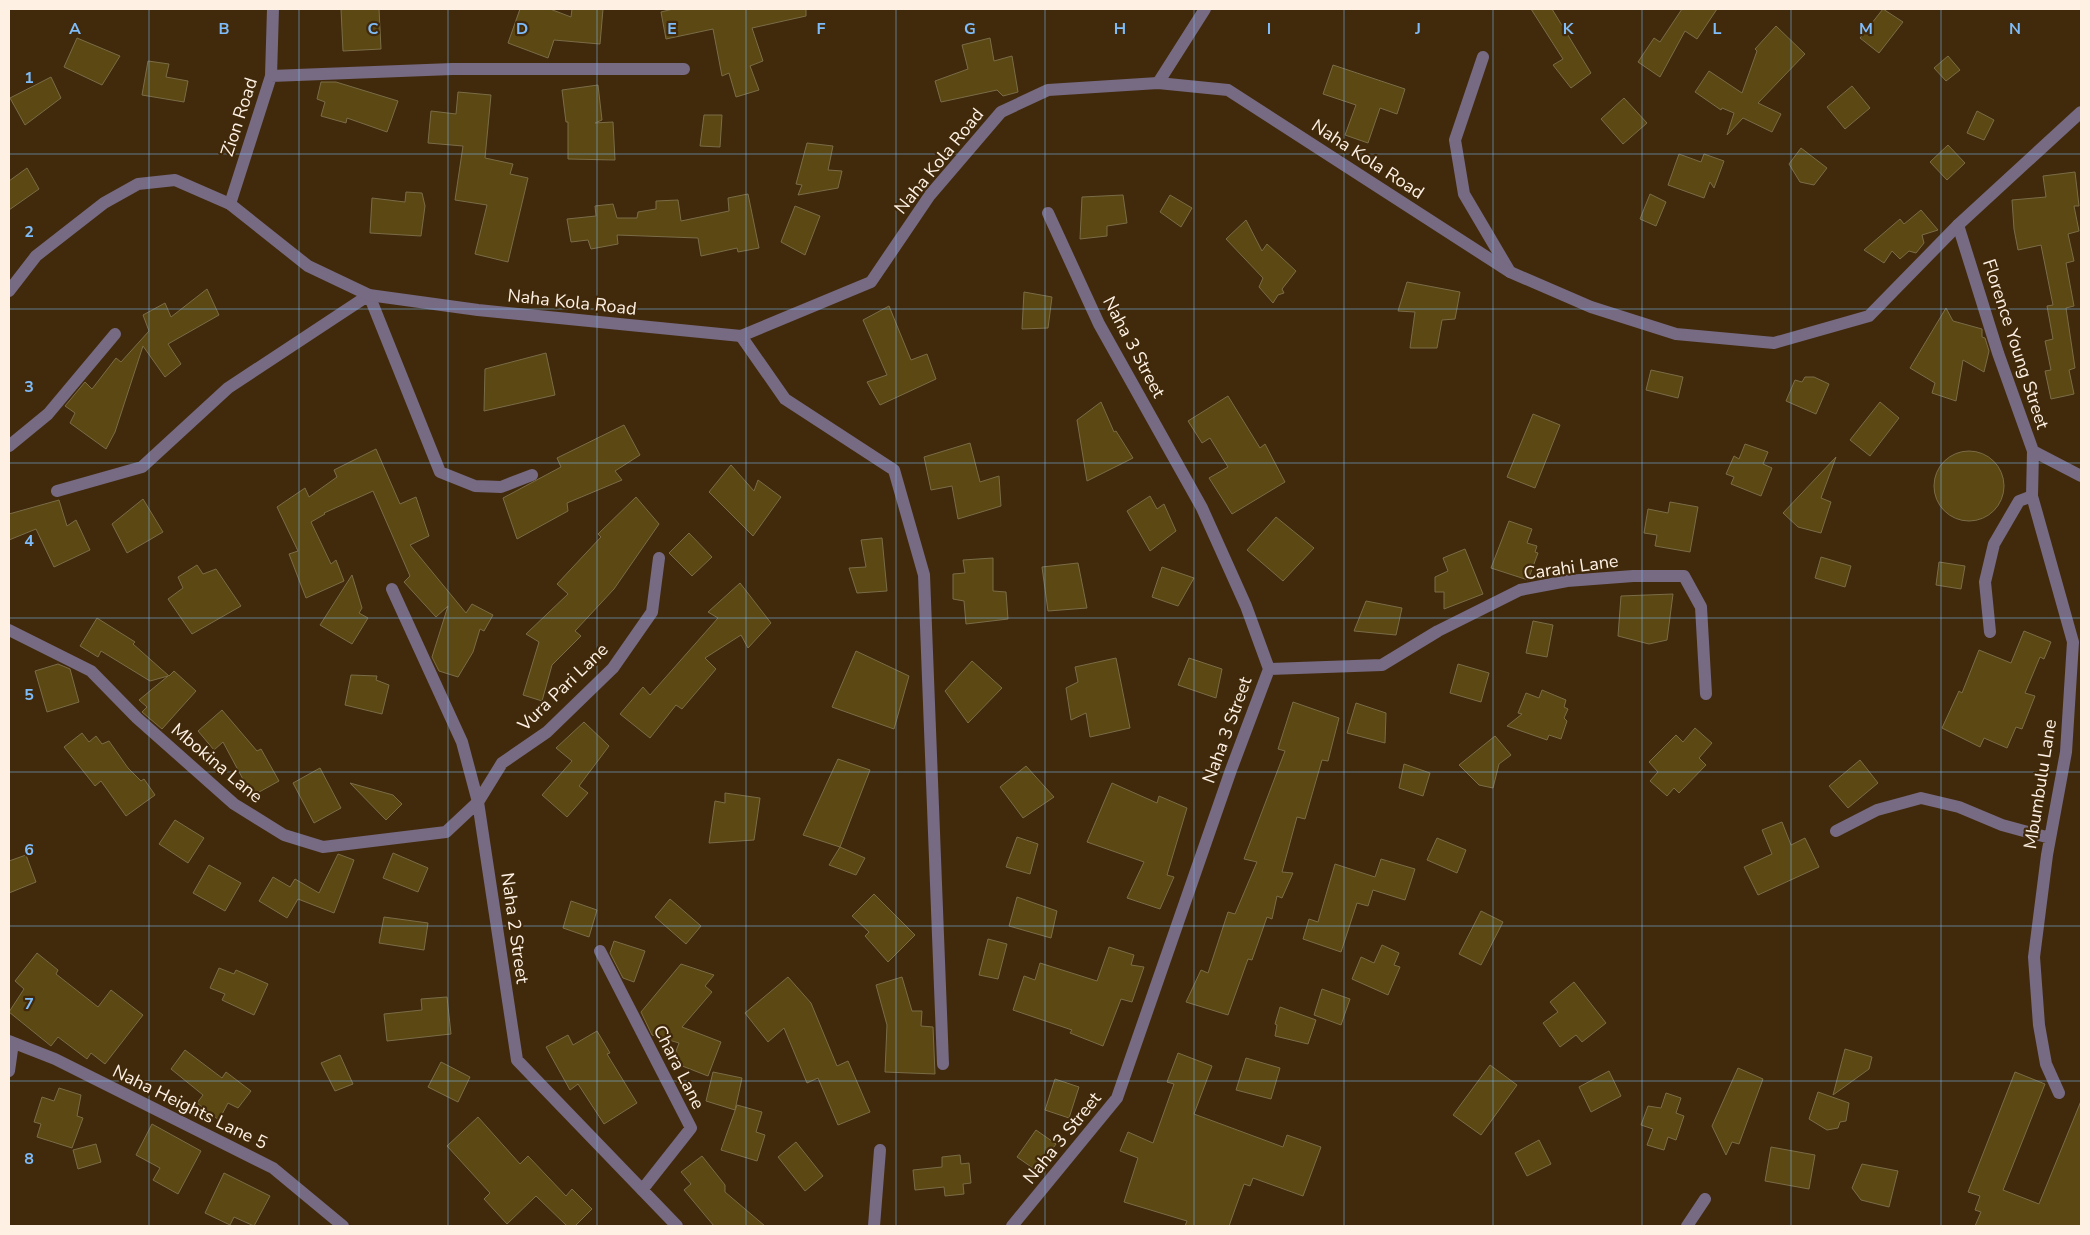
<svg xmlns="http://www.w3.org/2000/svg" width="2090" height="1235" font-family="'Nunito Sans',sans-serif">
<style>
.building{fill:#5b4813;stroke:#7a6c47}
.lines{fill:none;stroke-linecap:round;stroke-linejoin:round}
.minor{stroke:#776a83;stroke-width:12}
.tertiary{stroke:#776a83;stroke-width:12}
.grid{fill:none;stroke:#7fbdfa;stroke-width:1;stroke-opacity:0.55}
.labels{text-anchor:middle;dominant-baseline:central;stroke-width:4.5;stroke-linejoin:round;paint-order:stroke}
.street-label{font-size:18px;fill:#fef1e4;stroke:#412a0c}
.grid-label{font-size:16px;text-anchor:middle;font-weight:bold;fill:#7fbdfa;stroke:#412a0c;stroke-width:4.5;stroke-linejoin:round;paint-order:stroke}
</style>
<rect width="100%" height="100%" fill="#412a0c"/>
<path class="building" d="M341 9H379L381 49 343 51Z
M520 9H550L571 17 572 9H603L600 44 554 40 548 58 508 43Z
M673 9H806V16L752 28 763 61 750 66 759 90 736 97 729 73 722 76 713 29 666 39 661 12Z
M1531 9H1552L1591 73 1571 88 1553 65 1563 59Z
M1682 9H1717L1697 39 1685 31 1660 77 1638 62 1654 38 1660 42Z
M1883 9 1903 22 1879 53 1860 38Z
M1776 26 1805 54 1758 103 1781 114 1772 132 1743 118 1727 135 1734 113 1722 108 1721 110 1695 92 1709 71 1742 93 1757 51 1755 49Z
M77 38 120 56 102 85 64 67Z
M990 38 994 61 1012 56 1018 92 1003 96 997 90 941 102 935 81 968 69 962 45Z
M1948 56 1960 70 1946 81 1934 68Z
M148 61 169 64 166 77 188 81 184 102 142 95Z
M1333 65 1405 89 1397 114 1380 108 1368 143 1345 135 1356 105 1323 94Z
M51 77 61 98 25 125 10 98Z
M321 82H336L398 101 387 132 347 118 346 123 321 116 325 102 317 99Z
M598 85 602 120 595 123 613 122 615 160 568 159V122H566L562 90Z
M1852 86 1870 108 1845 129 1827 107Z
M458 92 491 95 485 158 513 164 510 174 528 178 508 262 475 254 487 205 455 200 463 146 428 143 431 111 456 114Z
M1624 98 1647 123 1623 144 1601 119Z
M1977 111 1994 120 1984 140 1967 133Z
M704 115H722L720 147 700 146Z
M807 143 833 146 828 170 842 171 838 188 798 195 802 185 796 184Z
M1948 145 1965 163 1947 180 1930 162Z
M1801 148 1827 168 1814 185 1800 182 1789 164Z
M1679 154 1701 162 1704 154 1724 161 1714 188 1710 182 1704 198 1668 185Z
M27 168 39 189 9 210V181Z
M2075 172 2079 206H2074L2079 231 2068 234 2074 261 2066 263 2074 306 2066 308 2075 368 2069 370 2074 394 2051 399 2045 371 2051 370 2045 341 2053 339 2047 306 2053 305 2041 245 2018 250 2014 229 2012 200 2046 197 2043 176Z
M406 192 422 193 425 206 421 236 370 233 372 198 405 202Z
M748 194 759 248 738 252 737 248 701 256 698 238 617 235 618 244 591 249 588 240 571 242 567 219 596 216 595 206 613 204 617 218H637L638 212 656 209V201L678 200 681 221 729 211 728 198Z
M1650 194 1666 202 1656 226 1640 219Z
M1123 195 1127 223 1107 226V236L1080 239 1082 197Z
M1170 195 1192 208 1181 227 1160 212Z
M795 206 820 216 805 255 781 242Z
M1921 210 1938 230 1922 235 1924 243 1916 253 1909 251 1900 259 1892 251 1884 263 1864 250 1900 219 1904 224Z
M1246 220 1262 251 1267 244 1296 271 1282 289 1284 293 1278 295 1273 303 1259 287 1263 278 1226 239Z
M1407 282 1460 292 1455 319 1442 320 1437 348H1410L1415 312 1398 311Z
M207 289 219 315 168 344 181 364 165 377 143 346 115 432 106 449 70 423 75 413 65 406 85 382 92 389 116 358 121 362 149 331 143 315 165 303 171 317Z
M1024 292 1052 297 1048 328 1022 329Z
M889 306 911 360 927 354 936 379 880 405 867 382 887 375 863 320Z
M1946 308 1953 321 1982 329V337L1985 338 1989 351 1984 372 1963 360 1956 401 1932 393 1935 383 1910 368Z
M546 353 555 395 484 411 485 369Z
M1651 370 1683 377 1678 398 1646 390Z
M1805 377H1814L1829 384 1816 414 1786 401 1795 380 1802 382Z
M1228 396 1260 448 1265 444 1285 482 1232 514 1209 478 1228 467 1210 438 1202 443 1188 421Z
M1101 402 1114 432 1116 431 1133 458 1087 481 1077 420Z
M1880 402 1899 418 1870 456 1850 440Z
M1533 414 1560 425 1535 488 1507 477Z
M624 425 640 455 615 471 622 480 567 503 568 511 517 539 503 498 561 467 557 458Z
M970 443 980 482 999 476 1001 506 958 519 952 486 931 490 924 457Z
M1745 444 1768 452 1763 464 1772 468 1761 496 1731 484 1734 477 1726 474 1734 456 1739 459Z
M376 449 400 504 416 497 429 536 410 545 466 613 472 604 493 615 484 631 480 629 473 652 458 677 439 671 432 657 448 606 436 617 404 582 410 576 373 491 324 513 325 514 311 522 331 564 336 560 344 581 306 598 289 554 298 551 277 507 305 488 309 497 337 477 334 470Z
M1934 486a35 35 0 1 1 70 0a35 35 0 1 1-70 0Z
M1836 457 1821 498 1831 502 1821 533 1798 527 1783 513Z
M731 465 754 491 758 480 781 497 753 536 709 492Z
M1150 496 1157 509 1164 504 1176 531 1150 551 1127 511Z
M636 497 659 524 614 589 575 631 581 636 552 665 542 701 523 695 539 642 526 634 568 594 557 584 601 537 598 534Z
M143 499 163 532 127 553 112 524Z
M59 500 67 526 76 520 90 550 54 567 36 529 9 540V514Z
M1670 502 1698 507 1690 552 1655 546 1657 535 1644 533 1648 509 1668 513Z
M1276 517 1314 548 1283 581 1247 550Z
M1509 521 1532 529 1527 543 1537 546 1535 552 1538 553 1528 580 1491 568Z
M689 533 712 557 692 576 669 553Z
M882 538 887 591 857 593 849 568 866 567 861 540Z
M1465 549 1483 594 1444 609V592H1435V577L1448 571 1443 558Z
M1821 557 1851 566 1845 587 1815 578Z
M993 558V591L1006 592 1008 619 966 624 964 601 953 599V574L965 573 963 560Z
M1939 562 1965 566 1961 589 1936 585Z
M1078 563 1087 608 1048 611 1042 567Z
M197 565 203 574 216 569 241 606 192 634 168 599 183 588 178 577Z
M1162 567 1194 578 1178 606 1152 597Z
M352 575 362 608 359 613 368 618 352 644 320 625Z
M740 583 771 623 748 648 741 635 705 658 716 669 682 709 676 705 650 738 620 714 643 687 650 695 718 618 708 612Z
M1673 594 1667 640 1649 644 1618 636 1621 596Z
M1366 601 1402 608 1396 635 1354 631Z
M97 618 135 642 133 644 169 676 174 671 196 691 162 729 142 712 147 707 139 700 168 676 150 681 101 651 98 657 80 646Z
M1533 621 1553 625 1547 657 1526 653Z
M2024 631 2051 642 2044 659 2040 657 2025 693 2035 696 2022 729 2016 727 2007 748 1984 738 1980 747 1942 728 1959 691 1962 693 1979 650 2011 663Z
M856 651 909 676 894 729 832 707Z
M1116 658 1130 728 1090 737 1086 713 1071 720 1066 688 1078 682 1075 667Z
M1189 658 1222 669 1216 698 1178 685Z
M972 661 1002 688 968 723 945 691Z
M58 664 70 669 79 702 47 712 35 671Z
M1458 664 1489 673 1481 702 1450 693Z
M351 675 377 676 376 680 389 685 382 714 345 705Z
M1542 690 1566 700 1564 707 1568 709 1564 718 1567 721 1561 739 1549 735 1547 740 1507 726 1522 714 1518 713 1526 693 1539 698Z
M1293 702 1339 718 1328 761 1322 760 1305 819 1297 817 1282 872 1293 873 1282 898 1277 896 1272 919 1267 917 1252 960 1248 959 1228 1015 1186 1002 1201 970 1208 973 1228 912 1235 914 1257 862 1244 859 1285 751 1278 749Z
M1356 703 1386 713 1385 743 1347 733Z
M222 710 257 751 261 749 279 781 252 796 223 742 214 750 198 731Z
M584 722 609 746 579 786 588 793 567 817 542 795 572 761 556 748Z
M1695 728 1712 743 1699 758 1706 765 1679 793 1674 788 1667 796 1650 781 1658 772 1649 762 1676 735 1683 742Z
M82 733 89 742 96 736 102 744 109 741 128 768 141 781 144 779 155 795 126 816 101 781 95 786 64 747Z
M1495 736 1511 755 1499 764 1493 788 1479 785 1459 765Z
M838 759 870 770 840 847 803 835Z
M1860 760 1878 783 1848 808 1829 786Z
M1404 764 1430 773 1423 796 1399 788Z
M1026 766 1054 797 1023 818 1000 787Z
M320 768 341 808 314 823 293 783Z
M350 783 393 795 402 804 386 820Z
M1112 783 1157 803 1159 796 1187 808 1167 875 1174 877 1160 909 1127 898 1144 862 1087 842Z
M725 793 760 798 754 840 709 843 715 801 725 803Z
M175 820 204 838 188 863 159 844Z
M1782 822 1791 845 1805 838 1819 867 1758 895 1744 867 1772 854 1762 830Z
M1017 837 1038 844 1030 874 1006 867Z
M1437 838 1466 850 1457 873 1427 860Z
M840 847 865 858 856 875 829 865Z
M393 853 428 868 418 892 383 878Z
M338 854 354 860 334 913 298 899 287 918 259 901 273 877 290 887 295 879 319 893Z
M26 855 36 882 9 893V861Z
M1381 859 1415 869 1405 900 1373 890 1368 906 1357 903 1341 952 1303 939 1309 919 1318 922 1335 864 1375 877Z
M209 865 241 883 225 911 193 893Z
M874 894 915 935 888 962 865 936 869 932 852 916Z
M1017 897 1057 911 1051 938 1009 926Z
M670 899 701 926 686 944 655 917Z
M571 901 597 910 589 937 563 928Z
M1481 911 1503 922 1481 965 1459 954Z
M384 917 428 923 424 950 379 943Z
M988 939 1007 944 998 979 979 975Z
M614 941 645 951 634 982 623 978 610 953Z
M1382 945 1399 953 1394 965 1400 967 1388 995 1352 979 1361 957 1374 963Z
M1109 947 1134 955 1131 965 1144 967 1132 1002 1121 999 1103 1046 1070 1033 1072 1030 1013 1010 1024 976 1035 980 1040 963 1097 981Z
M37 953 58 970 56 974 98 1007 111 990 143 1015 105 1064 91 1053 87 1059 58 1037 51 1046 9 1012 24 989 15 981Z
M681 964 714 975 705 986 712 992 682 1027 721 1042 708 1076 672 1062 679 1043 652 1035 641 1012Z
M219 968 234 974 236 970 268 984 254 1015 222 1000 225 994 210 988Z
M788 977 811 1003 837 1066 848 1061 870 1112 838 1125 818 1078 807 1083 784 1028 768 1042 745 1013Z
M902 977 912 1011H922L921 1026 933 1027 935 1074 885 1072 887 1025 876 985Z
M1574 982 1606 1023 1582 1042 1576 1035 1560 1047 1543 1023 1558 1012 1550 1002Z
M1322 989 1350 999 1341 1025 1314 1015Z
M447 997 451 1034 387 1041 384 1014 422 1010 421 999Z
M1280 1007 1316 1020 1308 1044 1275 1036 1277 1025 1275 1024Z
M597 1031 610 1053 607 1054 637 1103 604 1124 578 1084 570 1090 546 1047 568 1035 573 1045Z
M1845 1049 1872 1057 1869 1069 1833 1095Z
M185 1050 222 1078 226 1072 251 1091 238 1108 228 1103 219 1120 197 1103 203 1095 171 1069Z
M1178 1053 1212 1066 1194 1114 1283 1147 1287 1135 1321 1147 1303 1196 1253 1178 1250 1186 1244 1184 1229 1226H1185L1187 1221 1124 1202 1138 1158 1120 1151 1128 1132 1153 1143 1174 1084 1167 1082Z
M340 1055 353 1084 335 1091 321 1063Z
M1246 1058 1280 1068 1271 1099 1236 1090Z
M441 1062 470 1077 458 1102 428 1087Z
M1490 1065 1517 1085 1481 1135 1453 1115Z
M1738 1068 1763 1079 1739 1144 1732 1142 1726 1155 1712 1126Z
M1609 1071 1621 1096 1591 1112 1579 1087Z
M713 1072 742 1078 735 1110 706 1101Z
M2015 1072 2045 1084 2003 1190 2039 1204 2081 1101V1226H1975L1981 1212 1975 1210 1980 1196 1968 1192Z
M1055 1079 1079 1087 1069 1118 1045 1110Z
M59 1088 81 1095 77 1116 83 1118 72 1148 37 1137 41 1124 34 1122 42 1097 54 1101Z
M1818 1092 1849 1103 1846 1121 1840 1122 1838 1128 1827 1130 1809 1119Z
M1666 1093 1681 1098 1676 1113 1684 1116 1676 1140 1668 1137 1664 1150 1647 1145 1653 1129 1641 1125 1648 1106 1661 1108Z
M737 1105 762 1112 756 1132 765 1135 757 1161 721 1150Z
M478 1117 520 1164 528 1156 566 1196 572 1189 592 1209 575 1226H567L536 1196 507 1224 484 1199 490 1193 447 1146Z
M152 1124 201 1151 178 1194 153 1180 160 1168 136 1155Z
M1036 1130 1056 1144 1037 1171 1017 1157Z
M1539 1140 1551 1164 1527 1176 1515 1153Z
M796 1142 823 1176 805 1191 778 1157Z
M96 1144 101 1162 78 1169 73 1150Z
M1771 1147 1815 1155 1809 1189 1765 1181Z
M960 1155 961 1164 969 1163 971 1183 963 1184 964 1194 945 1196 944 1187 915 1190 913 1170 942 1167V1157Z
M702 1156 725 1185V1192L765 1226H714L684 1190 691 1184 681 1172Z
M1862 1164 1898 1171 1889 1207 1861 1200 1852 1188Z
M224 1173 270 1196 254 1226 234 1217 230 1225 205 1213Z"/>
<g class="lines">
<path class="minor" d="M1483 57 1455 140 1464 194 1510 272
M271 76 452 69H684
M1158 83 1205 9
M230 204 271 76 273 9
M1958 225 1998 353 2033 451 2081 476
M741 336 785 399 894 470 924 575 943 1064
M9 446 48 414 115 334
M2033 451 2032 496 2073 642 2066 752 2047 855 2034 957 2039 1025 2046 1064 2059 1093
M57 491 142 467 228 388 369 295 440 472 475 486 501 487 532 475
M392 589 462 742 478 802 517 1060 677 1226
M9 630 91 671 137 718 234 804 284 835 323 847 446 832 478 802 502 763 547 732 613 668 652 612 659 558
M1990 632 1985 582 1994 544 2019 501 2032 496
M1269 669 1382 665 1438 631 1520 590 1567 581 1633 576H1684L1701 607 1706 694
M1836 831 1877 810 1921 798 1959 807 2002 825 2050 838
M600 951 691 1128 642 1190
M9 1041 55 1059 273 1168 343 1226
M9 1071 13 1043
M874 1226 880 1150
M1012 1226 1117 1098 1231 770 1269 669 1246 606 1202 508 1099 324 1048 213
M1687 1226 1705 1199"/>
<path class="tertiary" d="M9 291 36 256 104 203 138 184 175 180 230 204 308 266 369 295 478 310 741 336 871 282 930 195 1001 112 1048 90 1158 83 1228 90 1510 272 1591 307 1676 334 1774 343 1869 316 1958 225 2081 112"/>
</g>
<path class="grid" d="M149 9V1226M299 9V1226M448 9V1226M597 9V1226M746 9V1226M896 9V1226M1045 9V1226M1194 9V1226M1344 9V1226M1493 9V1226M1642 9V1226M1791 9V1226M1941 9V1226M9 154H2081M9 309H2081M9 463H2081M9 618H2081M9 772H2081M9 926H2081M9 1081H2081"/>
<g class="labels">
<g class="street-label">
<text transform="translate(239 117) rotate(-72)">Zion Road</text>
<text transform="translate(1368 159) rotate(33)">Naha Kola Road</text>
<text transform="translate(939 161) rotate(-51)">Naha Kola Road</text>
<text transform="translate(572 302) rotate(6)">Naha Kola Road</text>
<text transform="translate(2016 344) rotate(72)">Florence Young Street</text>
<text transform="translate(1134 347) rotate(62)">Naha 3 Street</text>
<text transform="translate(1571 567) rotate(-8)">Carahi Lane</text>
<text transform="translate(563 687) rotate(-44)">Vura Pari Lane</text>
<text transform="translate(1227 730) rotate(-70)">Naha 3 Street</text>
<text transform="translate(217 763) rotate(40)">Mbokina Lane</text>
<text transform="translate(2040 784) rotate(-81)">Mbumbulu Lane</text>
<text transform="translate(515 928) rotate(82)">Naha 2 Street</text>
<text transform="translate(679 1067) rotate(63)">Chara Lane</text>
<text transform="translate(190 1107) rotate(26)">Naha Heights Lane 5</text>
<text transform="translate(1062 1138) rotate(-51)">Naha 3 Street</text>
</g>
</g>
<g class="grid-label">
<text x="75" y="34">A</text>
<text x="224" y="34">B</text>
<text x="373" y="34">C</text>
<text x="522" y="34">D</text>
<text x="672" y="34">E</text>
<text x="821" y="34">F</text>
<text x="970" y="34">G</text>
<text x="1120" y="34">H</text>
<text x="1269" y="34">I</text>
<text x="1418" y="34">J</text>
<text x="1568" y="34">K</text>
<text x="1717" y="34">L</text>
<text x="1866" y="34">M</text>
<text x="2015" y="34">N</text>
<text x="29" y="83">1</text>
<text x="29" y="237">2</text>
<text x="29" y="392">3</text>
<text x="29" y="546">4</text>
<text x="29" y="700">5</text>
<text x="29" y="855">6</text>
<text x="29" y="1009">7</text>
<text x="29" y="1164">8</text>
</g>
<rect width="2090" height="1235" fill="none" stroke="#fef1e4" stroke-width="20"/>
</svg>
